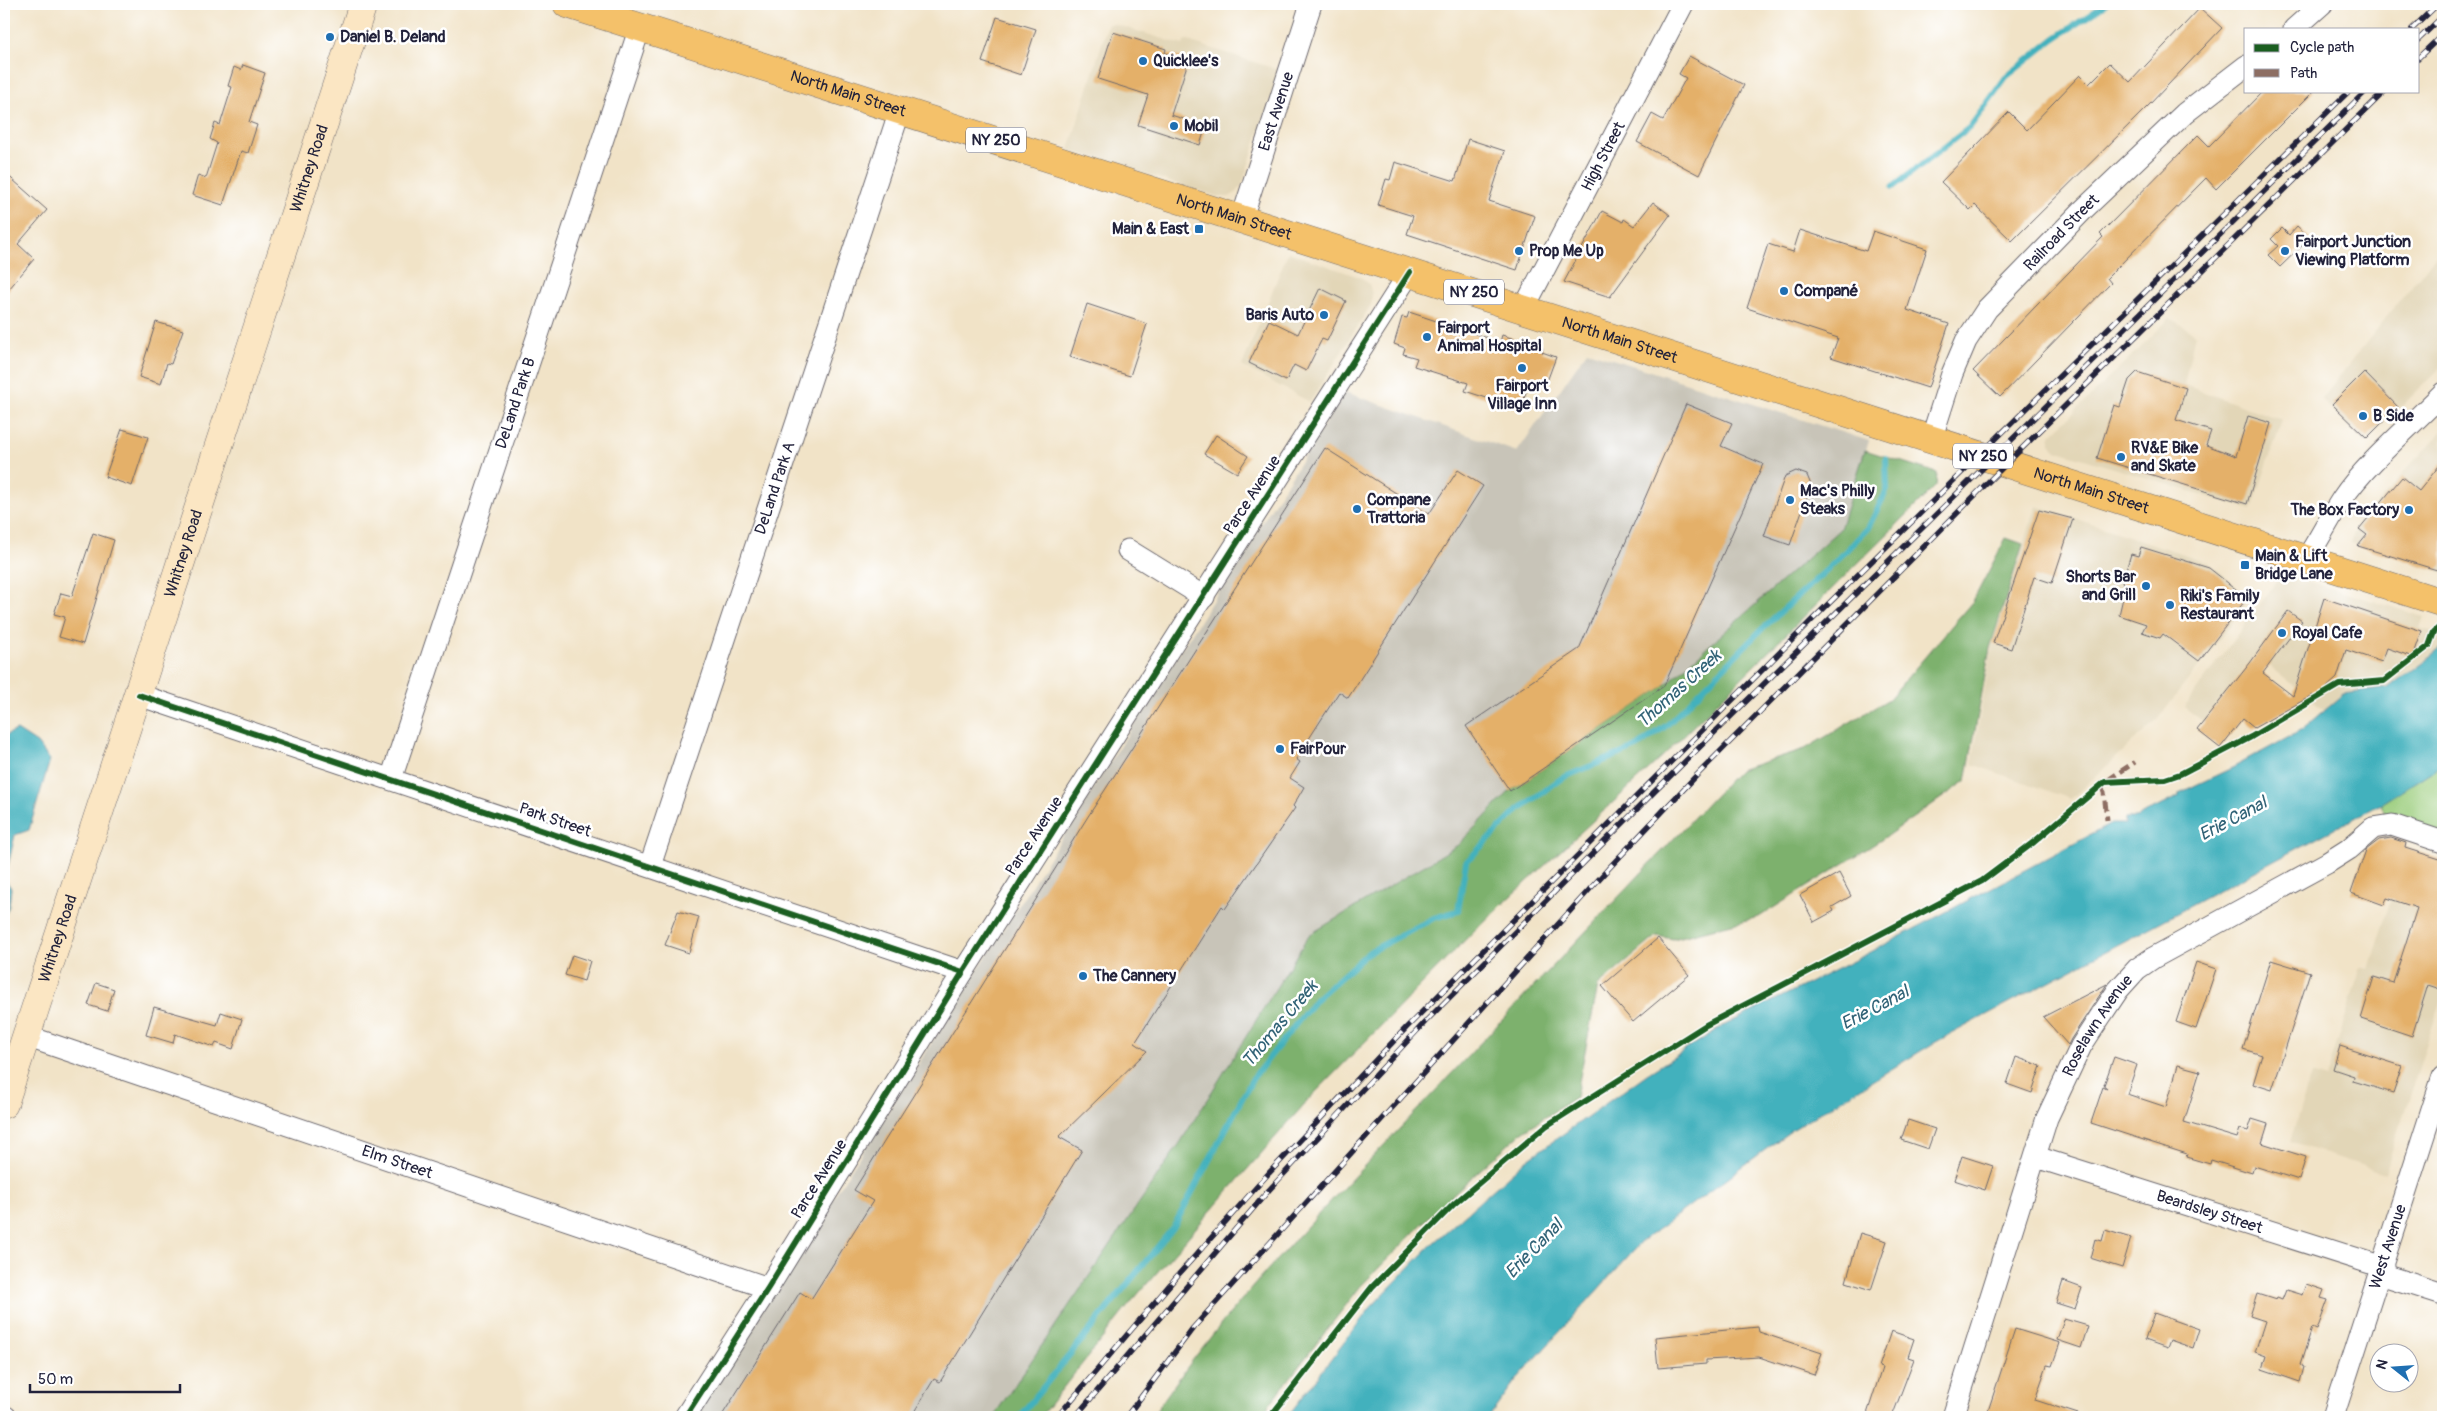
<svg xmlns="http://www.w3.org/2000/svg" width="2447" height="1421" font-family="Pangolin,sans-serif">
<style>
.built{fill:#e2d6b7}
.industrial{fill:#c8c4b8}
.green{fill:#9cce7e;stroke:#5f785c}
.forest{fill:#7db16d;stroke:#506a54}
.water{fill:#42b1bd;stroke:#326a7c}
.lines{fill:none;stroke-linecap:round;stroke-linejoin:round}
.stream{stroke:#42b1bd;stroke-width:6}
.building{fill:#e4b069}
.street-casing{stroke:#6a666c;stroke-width:23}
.secondary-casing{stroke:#6a666c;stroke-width:29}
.primary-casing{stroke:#6a666c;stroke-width:29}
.street{stroke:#fff;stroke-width:21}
.secondary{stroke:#fbe6c3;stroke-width:28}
.primary{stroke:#f4c16a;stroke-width:28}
.rail-casing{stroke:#22223b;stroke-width:5.5}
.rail{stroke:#fff;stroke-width:4;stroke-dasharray:11;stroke-linecap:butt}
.quiet{stroke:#8d6e63;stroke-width:5;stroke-dasharray:10 5;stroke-linecap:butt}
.cycleway-casing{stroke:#fff;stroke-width:9}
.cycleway{stroke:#1b5e20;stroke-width:6}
.poi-dot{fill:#1f6fb2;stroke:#fff;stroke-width:2}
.labels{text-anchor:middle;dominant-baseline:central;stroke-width:5;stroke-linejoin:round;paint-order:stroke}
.shield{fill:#fff;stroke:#646476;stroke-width:1}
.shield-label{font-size:15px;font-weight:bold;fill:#22223b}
.poi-label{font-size:16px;font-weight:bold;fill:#22223b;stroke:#fff;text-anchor:start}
.street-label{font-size:16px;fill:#22223b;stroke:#fff}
.water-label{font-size:18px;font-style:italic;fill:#306276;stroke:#fff}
</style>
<rect width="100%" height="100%" fill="#fff"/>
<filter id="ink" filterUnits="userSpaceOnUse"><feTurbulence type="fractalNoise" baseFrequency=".02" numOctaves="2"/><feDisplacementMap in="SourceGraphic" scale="10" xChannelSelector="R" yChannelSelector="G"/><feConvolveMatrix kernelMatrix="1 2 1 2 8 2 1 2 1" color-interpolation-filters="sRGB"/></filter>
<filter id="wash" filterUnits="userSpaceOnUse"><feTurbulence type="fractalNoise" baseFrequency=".0096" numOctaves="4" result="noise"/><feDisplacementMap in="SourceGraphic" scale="20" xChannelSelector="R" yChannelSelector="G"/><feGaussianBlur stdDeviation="1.12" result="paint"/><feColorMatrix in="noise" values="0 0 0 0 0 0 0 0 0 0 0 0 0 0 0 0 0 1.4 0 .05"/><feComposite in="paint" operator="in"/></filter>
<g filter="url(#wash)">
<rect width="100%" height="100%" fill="#f1e3c7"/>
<path class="built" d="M1108 24H1114L1183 45 1185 40 1279 70 1242 185 1237 192 1229 197H1219L1069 150Z
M2443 247V365L2365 443 2321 399Z
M1288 252 1362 278 1369 284 1372 294 1371 305 1310 402 1242 366Z
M2170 318 2195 334 2184 385 2282 420 2252 510 2058 451 2050 443V436Z
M2443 431V573L2351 543 2355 530 2409 466Z
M2036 506 2208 562 2251 598 2158 719 2071 799 1972 764 1992 645Z
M2285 574 2424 617 2420 628 2443 635V647L2389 688 2344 694 2325 711 2255 655 2204 722 2184 707 2271 589 2279 577Z
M2407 848 2443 859V993L2385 1173 2290 1142 2311 1074 2326 1079 2361 967 2369 969Z"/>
<path class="industrial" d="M1587 351 1869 441 1840 529 1664 686 1510 791 1458 845 1309 935 1180 1143 993 1417H694L1345 392 1517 452Z"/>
<path class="green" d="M2443 764V836L2387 819 2381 804Z"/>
<path class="forest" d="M1865 450 1937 473 1936 486 1663 756 1474 931 1308 1100 1132 1301 1040 1417H993L1180 1143 1309 935 1458 845 1510 791 1664 686 1840 529Z
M2006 538 2023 544 1990 648 1966 781 1881 840 1759 917 1673 939 1657 936 1598 986 1576 1097 1521 1133 1439 1207 1360 1287 1260 1417H1152C1223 1310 1316 1217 1404 1124 1515 1006 1627 888 1739 770L1805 749 1889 699 1973 601Z"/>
<path class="water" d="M2443 647V764L2381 804 1934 1043 1792 1130 1641 1242 1516 1380 1489 1417H1287L1371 1307 1431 1245 1524 1162 1647 1074 1723 1026 1867 954 2111 824H2125V818H2136L2179 796V793L2234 767 2302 730 2344 694 2389 688Z
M17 730 37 743 50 760 29 830 15 835 5 879 11 888 9 906 4 918V736Z"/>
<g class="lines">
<path class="stream" d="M1893 187 1970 127 2006 77 2054 39 2106 4
M1019 1417 1173 1228 1253 1078 1316 999 1369 952 1434 918 1458 911 1466 862 1518 810 1562 778 1637 747 1667 725 1764 627 1833 564 1868 528 1887 490 1886 458"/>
</g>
<g id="blocks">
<path class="building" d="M2200 8 2222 28 2149 105 2012 241 1975 205 1970 210 1941 182 2009 112 2027 130 2080 75 2089 84 2110 63 2130 82Z
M997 17 1036 29 1021 75 982 62Z
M1113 32 1166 49 1165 53 1182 58 1181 63 1187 65 1171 115 1206 126 1200 145 1138 125 1148 95 1098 79Z
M1689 56 1744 85 1699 175 1637 142 1652 114 1663 120 1686 78 1679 74Z
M243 65 265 73 249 122 257 125 248 153 241 151 223 205 192 195 198 175 206 178 217 143 210 139 215 123 220 125 232 87 228 86 234 67 241 70Z
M2263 91H2314L2216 189 2206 178 2107 278 2111 283 2000 397 1973 371 2103 237 2100 234 2198 135 2209 146Z
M1468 139 1505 151 1489 201 1535 216 1517 270 1407 234 1413 216 1378 205 1386 179 1390 180 1395 162 1455 181Z
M4 172 47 210 18 244 34 259 4 295Z
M1653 202 1670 215 1610 297 1564 282 1602 211 1623 222 1624 219 1634 226Z
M2297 226 2310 238 2280 267 2268 255 2278 246 2271 239 2282 228 2289 235Z
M1800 230 1866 251 1873 231 1927 249 1907 310 1949 324 1928 388 1831 357 1838 338 1747 308 1768 244 1793 252Z
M1320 288 1346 301 1327 341 1322 339 1306 371 1294 365 1286 381 1249 363 1269 320 1298 334Z
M1087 304 1147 324 1130 376 1070 357Z
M1409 312 1500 342 1502 335 1543 348 1542 352 1556 357 1546 384 1530 379 1521 409 1465 391 1468 383 1414 366 1417 358 1403 354 1405 348 1394 344 1402 317 1407 318Z
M156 322 183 330 171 364 167 363 161 384 139 377Z
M2137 372 2186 388 2176 420 2211 431 2206 445 2236 456 2248 416 2271 423 2247 504 2097 458 2114 405 2120 407 2129 380Z
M2364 372 2398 407 2367 438 2332 404Z
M1686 404 1732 423 1721 446 1763 464 1664 686 1510 791 1466 726 1579 649Z
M122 429 148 437 132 486 105 477Z
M1216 435 1248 456 1237 473 1204 454Z
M1325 448 1429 514 1458 470 1483 486 1348 698 1339 692 1296 759 1300 762 1290 778 1304 787 1293 806 1295 808 1225 909 1222 906 1135 1043 1147 1051 1059 1137 1082 1150 940 1382 934 1379 911 1417H721L800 1292 811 1299 873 1201 854 1190 1087 818Z
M2443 461V563L2437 570 2358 546 2367 535 2359 529 2402 477 2419 491Z
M1796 471 1807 475 1811 485 1790 545 1764 536 1785 476Z
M2039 510 2073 519 2052 583 2034 577 2011 649 1993 643Z
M93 533 114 540 83 644 59 637 65 617 54 614 61 593 72 596Z
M2141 547 2209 568 2247 598 2199 661 2163 634 2160 638 2142 632 2146 624 2119 615 2126 585 2122 583 2131 554 2138 556Z
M2324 598 2422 631 2413 657 2387 648 2382 662 2346 650 2337 678 2315 698 2313 695 2254 728 2243 719 2220 748 2197 730 2250 663 2288 611 2302 621 2263 673 2293 696Z
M2391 838 2406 843 2405 848 2443 860V990L2428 985 2412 1036 2361 1019 2374 977 2393 983 2417 908 2387 898 2384 905 2351 893 2366 850 2379 840Z
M1839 873 1851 896 1832 907 1834 911 1814 922 1800 895Z
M678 911 699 917 689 953 665 945Z
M1658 938 1689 975 1633 1022 1602 986Z
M572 955 590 961 584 981 565 975Z
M2271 960 2310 972 2272 1090 2253 1084 2262 1055 2243 1049Z
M2196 962 2216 969 2196 1029 2176 1022Z
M96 983 114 989 107 1011 88 1005Z
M2107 984 2071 1039 2068 1045 2043 1017Z
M154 1007 217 1025 221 1012 242 1019 233 1049 216 1043 214 1047 175 1034 173 1043 146 1035Z
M2340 1046 2402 1066 2393 1093 2353 1081 2354 1076 2333 1069Z
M2016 1057 2041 1066 2032 1093 2007 1084Z
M2114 1057 2137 1065 2127 1094 2166 1107 2178 1065 2200 1071 2184 1122 2237 1138 2240 1129 2248 1131 2252 1119 2268 1124 2262 1143 2306 1157 2299 1180 2254 1166 2252 1173 2211 1160 2210 1164 2186 1157 2187 1154 2091 1123 2103 1087 2107 1089 2104 1085Z
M1908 1120 1935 1129 1928 1149 1901 1140Z
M1962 1156 1993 1166 1985 1190 1954 1180Z
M2105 1230 2131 1238 2122 1268 2090 1258 2095 1239 2102 1241Z
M1860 1233 1887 1241 1871 1290 1846 1282Z
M2063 1281 2082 1288 2075 1309 2056 1303Z
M2306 1284 2324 1290 2321 1298 2328 1300 2317 1330 2312 1328 2300 1365 2304 1367 2300 1382 2262 1369 2266 1356 2255 1352 2265 1321 2250 1316 2257 1294 2276 1300 2277 1298 2282 1300 2286 1290 2302 1295Z
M2154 1313 2199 1329 2193 1348 2170 1340 2167 1348 2145 1340Z
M2064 1319 2088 1326 2081 1348 2057 1340Z
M1758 1327 1759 1332 1822 1353 1814 1375 1759 1357 1706 1360V1364L1658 1368 1655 1337Z
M2015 1329 2060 1343 2052 1366 2047 1365 2035 1400 2078 1414 2077 1417H1986Z
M1891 1331 1914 1339 1908 1357 1914 1359 1892 1417H1866L1882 1368 1879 1367Z"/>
</g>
</g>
<g filter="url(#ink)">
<use href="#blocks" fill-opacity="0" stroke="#6a666c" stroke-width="1"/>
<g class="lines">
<g class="street-casing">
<g id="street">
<path d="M2294 29 2322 4"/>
<path id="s1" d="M1242 218 1311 4"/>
<path id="s2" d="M1524 308 1683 4"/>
<path id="s3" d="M1931 440 1952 374 1966 341 1987 309 2084 209 2185 113 2246 66"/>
<path d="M1128 550 1204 597"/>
<path d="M2306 559C2319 540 2329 519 2342 499 2365 464 2412 425 2443 393"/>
<path d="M139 695 963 972"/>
<path id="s4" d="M391 779 640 27"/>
<path id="s5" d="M650 866 900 110"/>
<path id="s6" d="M26 1036 768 1288"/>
<path id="s7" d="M2036 1157 2383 1267"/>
<path d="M2380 1274 2443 1294"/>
<path d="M4 1416 6 1417"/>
<path d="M685 1417 768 1288 963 972 1410 272"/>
<path id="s8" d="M1953 1417 2047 1118 2081 1046 2098 1020 2118 990 2137 969 2153 958 2327 863 2349 849 2373 828 2392 825 2443 842"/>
<path id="s9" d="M2333 1417 2443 1076"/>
</g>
</g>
<g class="secondary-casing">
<g id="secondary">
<path id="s10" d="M4 1104 363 4"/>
</g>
</g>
<g class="primary-casing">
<g id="primary">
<path id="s11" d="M567 4 2443 603"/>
</g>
</g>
<use href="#street" class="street"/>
<use href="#secondary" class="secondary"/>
<use href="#primary" class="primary"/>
<g class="rail-casing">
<path id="rail" d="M2412 29 2438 4
M2418 40 2443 16
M2418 58 2443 34
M1057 1417 1178 1275 1269 1173 1406 1028 1811 621 2349 91
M1075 1417 1269 1190 1427 1020 1654 792 2366 91
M1126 1417 1193 1328 1608 869 1697 775 2006 464 2385 91"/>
</g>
<use href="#rail" class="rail"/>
<path class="quiet" d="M2108 780 2135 762
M2100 787 2104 792 2107 820"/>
<g class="cycleway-casing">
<path id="cycleway" d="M139 695 963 972
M685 1417 768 1288 963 972 1410 272
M1270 1417 1372 1287 1454 1204 1546 1126 1706 1025 1982 881 2034 842 2105 782 2165 779 2180 774 2251 737 2339 685 2384 681 2429 646 2434 632 2443 624"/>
</g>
<use href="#cycleway" class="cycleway"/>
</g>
</g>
<g class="poi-dot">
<circle cx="330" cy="37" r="5"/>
<circle cx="1143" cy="61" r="5"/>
<circle cx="1174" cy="126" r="5"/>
<rect x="1194" y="224" width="10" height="10" rx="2.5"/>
<circle cx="1519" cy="251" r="5"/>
<circle cx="2285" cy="251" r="5"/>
<circle cx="1784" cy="291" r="5"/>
<circle cx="1324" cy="315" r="5"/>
<circle cx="1427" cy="337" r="5"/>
<circle cx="1522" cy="368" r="5"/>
<circle cx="2363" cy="416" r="5"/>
<circle cx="2121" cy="457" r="5"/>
<circle cx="1790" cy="500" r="5"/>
<circle cx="1357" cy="509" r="5"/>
<circle cx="2409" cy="510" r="5"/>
<rect x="2240" y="560" width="10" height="10" rx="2.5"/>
<circle cx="2146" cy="586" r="5"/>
<circle cx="2170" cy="605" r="5"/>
<circle cx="2282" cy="633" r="5"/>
<circle cx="1280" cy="749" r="5"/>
<circle cx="1083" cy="976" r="5"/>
</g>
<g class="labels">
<g class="shield">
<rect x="966" y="127.5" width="60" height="25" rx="4"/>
<rect x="1444" y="279.5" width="60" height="25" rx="4"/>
<rect x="1953" y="443.5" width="60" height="25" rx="4"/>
</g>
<g class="shield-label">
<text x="996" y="140">NY 250</text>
<text x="1474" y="292">NY 250</text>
<text x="1983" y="456">NY 250</text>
</g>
<g class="poi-label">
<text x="340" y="37">Daniel B. Deland</text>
<text x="1153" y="61">Quicklee's</text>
<text x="1184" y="126">Mobil</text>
<text x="1189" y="229" text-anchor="end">Main &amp; East</text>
<text x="2295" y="242">Fairport Junction<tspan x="2295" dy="18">Viewing Platform</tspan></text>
<text x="1529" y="251">Prop Me Up</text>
<text x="1794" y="291">Compané</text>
<text x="1314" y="315" text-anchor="end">Baris Auto</text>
<text x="1437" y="328">Fairport<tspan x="1437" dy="18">Animal Hospital</tspan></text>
<text x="1522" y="386" text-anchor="middle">Fairport<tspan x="1522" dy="18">Village Inn</tspan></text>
<text x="2373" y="416">B Side</text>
<text x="2131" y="448">RV&amp;E Bike<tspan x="2131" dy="18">and Skate</tspan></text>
<text x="1800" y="491">Mac's Philly<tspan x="1800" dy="18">Steaks</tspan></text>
<text x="1367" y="500">Compane<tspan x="1367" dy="18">Trattoria</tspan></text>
<text x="2399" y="510" text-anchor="end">The Box Factory</text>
<text x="2255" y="556">Main &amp; Lift<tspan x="2255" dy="18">Bridge Lane</tspan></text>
<text x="2136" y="577" text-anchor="end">Shorts Bar<tspan x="2136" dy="18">and Grill</tspan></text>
<text x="2180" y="596">Riki's Family<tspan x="2180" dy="18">Restaurant</tspan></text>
<text x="2292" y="633">Royal Cafe</text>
<text x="1290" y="749">FairPour</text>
<text x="1093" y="976">The Cannery</text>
</g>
<g class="street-label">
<text stroke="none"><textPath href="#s11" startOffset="295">North Main Street</textPath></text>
<text stroke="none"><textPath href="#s1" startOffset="112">East Avenue</textPath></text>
<text stroke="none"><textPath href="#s2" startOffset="171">High Street</textPath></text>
<text stroke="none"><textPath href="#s10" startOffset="984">Whitney Road</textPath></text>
<text stroke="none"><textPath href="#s11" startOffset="700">North Main Street</textPath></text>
<text stroke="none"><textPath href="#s3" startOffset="250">Railroad Street</textPath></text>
<text stroke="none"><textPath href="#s11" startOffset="1105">North Main Street</textPath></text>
<text stroke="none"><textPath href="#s4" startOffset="396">DeLand Park B</textPath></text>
<text stroke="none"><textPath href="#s5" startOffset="398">DeLand Park A</textPath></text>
<text stroke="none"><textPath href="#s11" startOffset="1600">North Main Street</textPath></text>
<text transform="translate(1252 495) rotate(-57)">Parce Avenue</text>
<text stroke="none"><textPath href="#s10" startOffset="579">Whitney Road</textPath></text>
<text transform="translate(555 820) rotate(19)">Park Street</text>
<text transform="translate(1034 836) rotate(-57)">Parce Avenue</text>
<text stroke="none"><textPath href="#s10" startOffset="174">Whitney Road</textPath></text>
<text stroke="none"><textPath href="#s8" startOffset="419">Roselawn Avenue</textPath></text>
<text stroke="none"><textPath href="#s6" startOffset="392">Elm Street</textPath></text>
<text transform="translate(819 1179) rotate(-58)">Parce Avenue</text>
<text stroke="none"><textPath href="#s7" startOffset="182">Beardsley Street</textPath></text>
<text stroke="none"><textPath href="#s9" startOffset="179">West Avenue</textPath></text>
</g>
<g class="water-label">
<text transform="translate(1679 689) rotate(-42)">Thomas Creek</text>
<text transform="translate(2233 819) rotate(-28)">Erie Canal</text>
<text transform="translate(1875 1008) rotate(-28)">Erie Canal</text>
<text transform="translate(1280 1024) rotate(-50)">Thomas Creek</text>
<text transform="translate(1534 1249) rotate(-46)">Erie Canal</text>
</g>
</g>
<rect width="2447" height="1421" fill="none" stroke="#fff" stroke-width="20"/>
<rect x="2244" y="28" width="175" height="65" fill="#ffffff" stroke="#a7a7b1"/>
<rect x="2254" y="44" width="25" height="8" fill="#1b5e20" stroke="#a7a7b1"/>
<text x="2290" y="52" font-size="15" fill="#22223b">Cycle path</text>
<rect x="2254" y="69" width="25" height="8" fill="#8d6e63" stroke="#a7a7b1"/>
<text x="2290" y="78" font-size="15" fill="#22223b">Path</text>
<g transform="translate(2394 1368) rotate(287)"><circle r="24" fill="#ffffff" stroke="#a7a7b1"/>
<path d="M0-4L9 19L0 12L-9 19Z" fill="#1f6fb2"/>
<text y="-8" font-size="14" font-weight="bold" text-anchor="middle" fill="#22223b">N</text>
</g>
<path d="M30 1384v8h150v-8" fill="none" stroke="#22223b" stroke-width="2.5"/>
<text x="38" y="1384" font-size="15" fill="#22223b" stroke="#ffffff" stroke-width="4" paint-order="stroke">50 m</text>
</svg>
